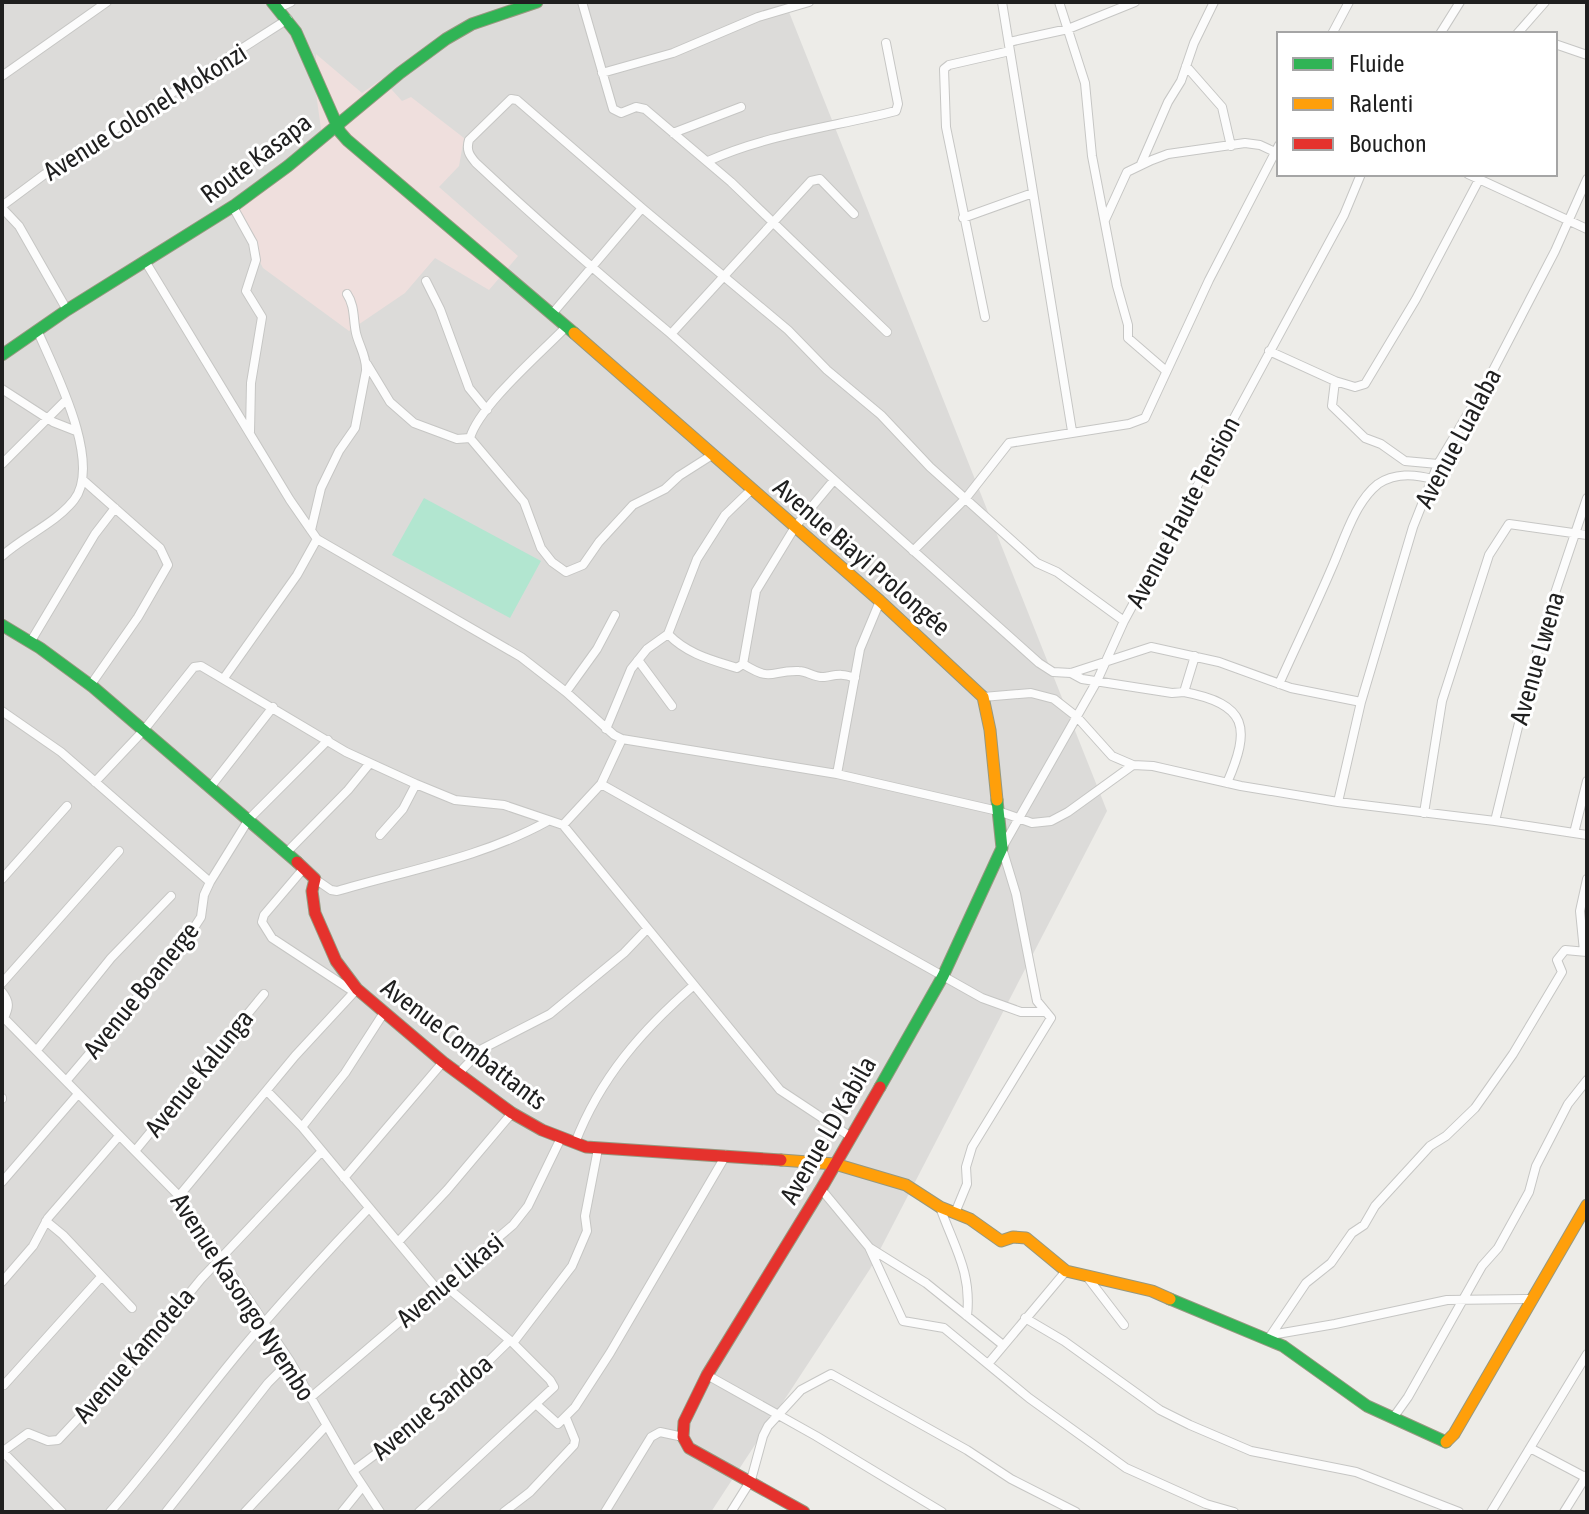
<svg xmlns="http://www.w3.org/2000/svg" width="1589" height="1514" font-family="'Asap Condensed',sans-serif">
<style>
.residential{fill:#dcdbd9}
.commercial{fill:#efdfdd}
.pitch{fill:#b2e6d0}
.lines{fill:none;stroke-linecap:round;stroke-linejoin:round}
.street-casing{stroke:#c6c6c4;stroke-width:10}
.fast-casing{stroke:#96987f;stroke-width:13}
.slow-casing{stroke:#96987f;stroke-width:13}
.jam-casing{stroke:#96987f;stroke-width:13}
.street{stroke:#fcfcfc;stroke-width:8}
.fast{stroke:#30b455;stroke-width:11}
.slow{stroke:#ff9f0a;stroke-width:11}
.jam{stroke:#e5322d;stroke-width:11}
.labels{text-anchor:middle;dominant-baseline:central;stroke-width:6;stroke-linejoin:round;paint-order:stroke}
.street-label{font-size:26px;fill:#1f1f1f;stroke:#fff}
</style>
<rect width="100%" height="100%" fill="#edece8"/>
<path class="residential" d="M2 2H785L1107 811 870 1269 711 1512H2Z"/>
<path class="commercial" d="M316 54 362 93 382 79 402 101 411 97 464 138 459 166 439 187 518 256 489 290 435 258 405 293 349 331 263 268 235 213 322 136 316 93Z"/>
<path class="pitch" d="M424 498 541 561 510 618 392 555Z"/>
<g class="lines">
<g class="street-casing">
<path id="street" d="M582 2 613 109 621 113 636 107 645 109 731 182 887 332
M1002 2 1072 431
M1059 2 1085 83 1092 156 1117 286 1128 325V338L1165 370
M278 8 291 2
M1332 34 1349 2
M1440 34 1460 2
M1517 34 1545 2
M1009 42 1068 29 1135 2
M1555 44 1587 55
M1186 66 1222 107 1231 146
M602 73 673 53 758 17 809 2
M2 76 107 2
M673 133 741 107
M708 161C768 134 833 127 896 111L898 104 886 43
M1141 164 1168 102 1181 81 1194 43 1214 2
M1468 174 1587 229
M2 206 45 174 288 19
M233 207 253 243 256 260 246 291 262 317 251 383 250 432
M2 208 19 226 67 310
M642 208 788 330 827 370 881 415 930 467 1037 563 1057 572 1124 621
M963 218 1033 193
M1105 220 1127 172 1152 160 1168 154 1245 143 1260 145 1275 152
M145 261 290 500 317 539 521 657 566 692 614 735 622 739 837 774 998 811 1032 823 1051 821 1068 812 1133 765
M426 281 440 309 469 388 487 410
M552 314 642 208 517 100 511 99 469 140C466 150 469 155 476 163 539 222 605 279 671 334L1039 663 1053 672 1071 673 1151 647 1219 662 1291 688 1361 702
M985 317 946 127 944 69 949 65 1010 51
M566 327C541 353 479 406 470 438L524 502 541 548 552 562 566 572 583 565 599 542 633 505 665 489 679 476 712 455
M671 334 811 181 820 179 854 214
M1269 351 1335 381 1332 406 1365 438 1381 444 1405 461 1438 464
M367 364 390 402 414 423 457 439 470 438
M1335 381 1355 387 1365 384 1416 299 1482 174
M2 389 53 422 76 431
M2 464 66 400
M83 480 160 548 168 565 138 617 92 683
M311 530 321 488 339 451 355 428 366 371C367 357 359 346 356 333 353 319 355 306 347 294
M913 551 966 498 1009 443 1129 424 1145 418 1209 280 1279 145
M2 556C24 536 56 523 74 500 103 463 54 369 38 332
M668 634C687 654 712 660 737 668L743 664 756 591 795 527 834 480
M31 641 95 534 115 508
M638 660 672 706
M743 664C774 683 769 670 799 671 807 671 815 678 824 677 837 675 842 673 855 678
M1071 673 1082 679 1172 693 1184 692 1195 656
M224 678 297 575 317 539
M1279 684C1297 644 1316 605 1333 565 1344 540 1355 502 1378 484 1394 473 1415 474 1432 479
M566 692 597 649 615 615
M1184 692C1248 704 1251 728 1227 783
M983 697 1031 693 1054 699 1077 717 1112 756 1133 765 1153 766 1241 786 1338 802 1495 821 1587 835
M2 711 61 752 210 882
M606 729 631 669 647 649 668 634 697 559 725 515 752 489
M837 774 860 649 880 601
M95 782 144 730 194 667 201 666 346 752 416 784 455 800 504 805 563 825 780 1090 851 1137
M601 784 982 998 1021 1012H1046
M212 785 273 707
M1338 802 1361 702 1413 527 1438 464 1488 380 1555 251 1587 179
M1424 813 1442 701 1489 555 1509 524 1587 535
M1495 821 1531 674 1551 605 1587 498
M563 825 601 784 622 739
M1574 833 1587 781
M380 835 403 809 416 784
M287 852 348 790 370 763
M304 868 264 915 262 922 272 938 354 992
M2 879 67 806
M315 879 331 890 337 891C409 870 483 857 548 821
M1584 951 1580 911 1587 879
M2 983 119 851
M2 992C10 1002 9 1007 4 1018L179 1196 290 1361 353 1471 380 1512
M37 1050 111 958 171 896
M458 1074 482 1049 550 1014 624 953 647 929
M67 1080 188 937 201 917 204 895 210 882 249 819 328 740
M267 1091 302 1127 437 1289
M2 1098V1099
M302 1127 345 1073 383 1014
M575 1143C600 1078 642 1030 694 985
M135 1151 264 994
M344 1178 443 1062
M2 1182 78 1094
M821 1189 869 1247 903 1321 944 1328 1029 1398 1126 1468 1206 1504 1234 1512
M179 1196 295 1056 357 989
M940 1207C954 1247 972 1272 967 1316
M955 1213 967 1184 966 1167 972 1147 1051 1018 1037 1001 1016 894 1002 848 1097 681 1124 621 1344 215 1361 174
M46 1221 63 1235 132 1308
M398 1242 447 1190 512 1113
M870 1248 926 1283 1003 1345
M1088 1278 1124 1325
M2 1282 33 1246 48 1218 119 1136
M1025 1318 1064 1341 1160 1410 1190 1425 1251 1451 1356 1472 1459 1512
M1271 1335 1306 1283 1331 1263 1352 1233 1364 1225 1375 1206 1430 1146 1446 1136 1475 1108 1513 1054 1562 972 1557 960 1565 950 1587 952
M1271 1335 1335 1324 1447 1300 1533 1299
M513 1343 572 1266 587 1231 585 1216 598 1149
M988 1364 1066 1271
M707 1375 816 1436 942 1512
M4 1385 101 1277
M310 1398 513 1225 528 1206 561 1138
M537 1405 558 1424 575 1407 610 1353 726 1155
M1393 1418 1408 1397 1482 1266 1498 1248 1529 1192 1536 1166 1568 1104 1587 1080
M1530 1448 1585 1477
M2 1451 62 1512
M2 1452 28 1433 48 1441 58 1440 147 1345 201 1279 322 1151
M353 1471C407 1431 462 1389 509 1341
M110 1512C157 1458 199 1400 245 1345 285 1298 326 1253 369 1208
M166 1512 268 1383 290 1361
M245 1512 326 1426
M342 1512 363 1486
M419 1512 554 1387 550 1380 513 1343 443 1284
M504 1512 530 1492 574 1445 575 1440 566 1418
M605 1512 651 1437 660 1432 683 1437
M731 1512 751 1480 763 1436 768 1426 801 1390 831 1374 967 1450 1011 1479 1076 1512
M1491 1512 1587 1354
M1564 1512 1587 1475"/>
</g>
<g class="fast-casing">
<path id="fast" d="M272 2 296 32 340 132 347 140 574 333
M2 355 67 310 235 205 288 166 400 73 446 39 472 24 537 2
M2 625 40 648 93 687 297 862
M880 1087 943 976 1002 848 997 800
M1170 1299 1283 1346 1367 1406 1446 1442"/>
</g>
<g class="slow-casing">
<path id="slow" d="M574 333 880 601 983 697 990 730 997 800
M781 1160 835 1164 906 1185 940 1207 970 1219 1001 1241 1013 1237 1026 1238 1066 1271 1152 1291 1170 1299
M1446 1442 1454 1434 1587 1205"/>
</g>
<g class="jam-casing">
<path id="jam" d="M297 862 315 879 312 891 315 913 336 961 357 989 443 1062 512 1113 542 1130 586 1147 781 1160
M804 1512 689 1448 683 1437 684 1422 707 1375 821 1189 880 1087"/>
</g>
<use href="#street" class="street"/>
<use href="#fast" class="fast"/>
<use href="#slow" class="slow"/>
<use href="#jam" class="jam"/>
</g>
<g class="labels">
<g class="street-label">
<text transform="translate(145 112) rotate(-32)">Avenue Colonel Mokonzi</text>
<text transform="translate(256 158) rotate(-37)">Route Kasapa</text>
<text transform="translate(1458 438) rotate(-62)">Avenue Lualaba</text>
<text transform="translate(1183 512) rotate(-62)">Avenue Haute Tension</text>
<text transform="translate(862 557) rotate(41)">Avenue Biayi Prolongée</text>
<text transform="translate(1537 658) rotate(-74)">Avenue Lwena</text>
<text transform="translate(141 990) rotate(-51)">Avenue Boanerge</text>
<text transform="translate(464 1044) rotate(37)">Avenue Combattants</text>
<text transform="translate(199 1073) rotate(-51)">Avenue Kalunga</text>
<text transform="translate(828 1130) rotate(-60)">Avenue LD Kabila</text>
<text transform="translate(450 1280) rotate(-40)">Avenue Likasi</text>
<text transform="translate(243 1297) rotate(57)">Avenue Kasongo Nyembo</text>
<text transform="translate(134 1355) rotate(-49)">Avenue Kamotela</text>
<text transform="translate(432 1407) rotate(-40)">Avenue Sandoa</text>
</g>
</g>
<rect width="1589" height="1514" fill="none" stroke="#1f1f1f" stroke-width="8"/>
<rect x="1277" y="32" width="280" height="144" fill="#ffffff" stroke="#a5a5a5" stroke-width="2"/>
<rect x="1293" y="58" width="40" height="12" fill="#30b455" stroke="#a5a5a5" stroke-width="2"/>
<text x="1349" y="72" font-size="24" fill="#1f1f1f">Fluide</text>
<rect x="1293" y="98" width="40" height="12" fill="#ff9f0a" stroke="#a5a5a5" stroke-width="2"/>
<text x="1349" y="112" font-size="24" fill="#1f1f1f">Ralenti</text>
<rect x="1293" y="138" width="40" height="12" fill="#e5322d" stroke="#a5a5a5" stroke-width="2"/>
<text x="1349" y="152" font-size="24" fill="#1f1f1f">Bouchon</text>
</svg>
